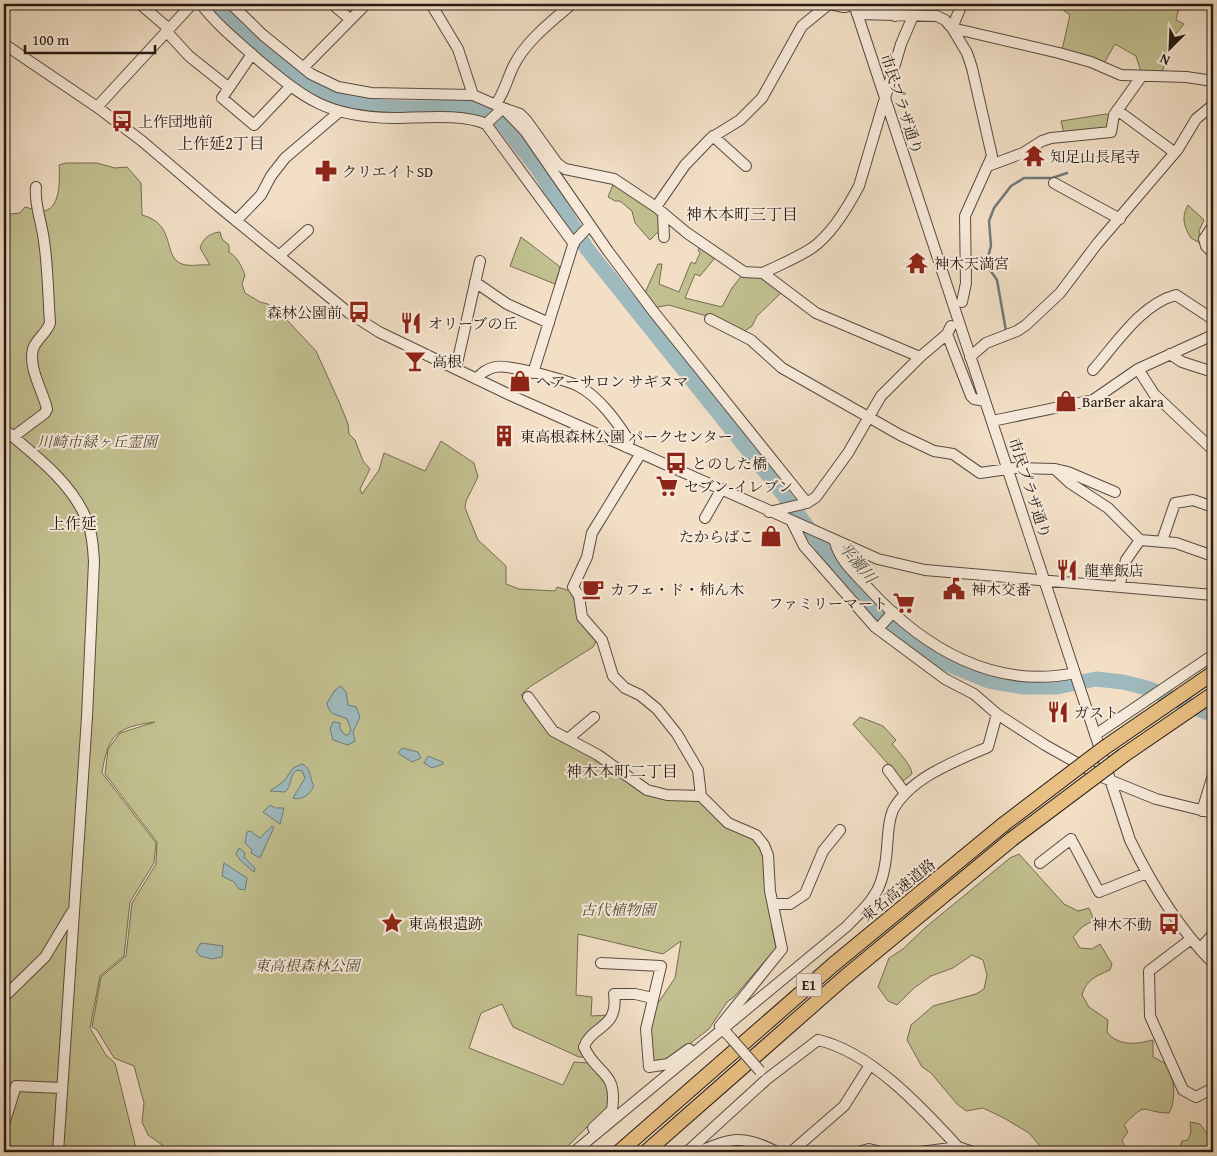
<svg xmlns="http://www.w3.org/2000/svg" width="1217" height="1156" font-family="'Gentium Book Plus','Noto Serif JP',serif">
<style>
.green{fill:#c2c090;stroke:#746c52}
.water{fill:#9ebabe;stroke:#6e7a7a}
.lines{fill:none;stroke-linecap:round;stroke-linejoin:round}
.stream{stroke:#6e7a7a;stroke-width:2.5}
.river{stroke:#9ebabe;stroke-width:15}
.minor-casing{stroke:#584a40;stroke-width:12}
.highway-casing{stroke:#251913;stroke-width:16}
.minor{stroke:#f7eada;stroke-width:10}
.highway{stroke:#e9c083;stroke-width:14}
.minor-bridge-casing{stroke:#584a40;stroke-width:12;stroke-linecap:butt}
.highway-bridge-casing{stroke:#251913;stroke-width:16;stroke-linecap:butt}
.minor-bridge{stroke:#f7eada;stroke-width:10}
.highway-bridge{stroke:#e9c083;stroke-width:14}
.labels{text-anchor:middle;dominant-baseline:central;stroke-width:4;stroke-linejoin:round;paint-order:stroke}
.shield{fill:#f7eada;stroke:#64584f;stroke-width:1}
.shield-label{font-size:14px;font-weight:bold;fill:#251913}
.street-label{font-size:15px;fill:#251913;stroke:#f7eada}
.poi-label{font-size:15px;fill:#251913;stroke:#f7eada;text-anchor:start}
.park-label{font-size:15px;font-style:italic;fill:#544b38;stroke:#f7eada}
.neighbourhood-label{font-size:16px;fill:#251913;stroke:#f7eada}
.water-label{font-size:16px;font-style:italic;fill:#4f514f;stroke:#f7eada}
</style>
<rect width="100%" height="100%" fill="#f2dfc6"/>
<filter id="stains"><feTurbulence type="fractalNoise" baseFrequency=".004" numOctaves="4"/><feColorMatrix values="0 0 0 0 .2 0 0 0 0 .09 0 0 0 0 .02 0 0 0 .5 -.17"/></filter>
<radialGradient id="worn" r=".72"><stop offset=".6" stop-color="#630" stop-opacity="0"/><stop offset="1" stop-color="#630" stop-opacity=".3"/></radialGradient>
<path class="green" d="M1055 4H1180L1176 20 1184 24 1167 44V55L1162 73 1141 72 1136 56 1115 44 1104 63 1062 50 1070 15Z
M1106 114 1110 116V125L1104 130 1064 133 1061 121Z
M66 163H97L115 168 127 167 141 183 142 215C177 224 162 257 182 264 191 267 201 264 210 265L200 248C203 239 209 233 220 232L222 239 229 245V252C238 258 241 265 245 275L242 284 245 293 260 302 268 304 287 320 316 351 340 404 348 424 349 434 355 440 363 461 370 469 360 489 362 494 379 470 384 453 425 471 441 441 474 463 478 477 466 501 465 508 478 540 506 566V584L519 589 555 591 557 587 571 591 580 618 597 640 593 647 531 686 521 695 552 734 578 746 647 792 698 798 757 838 766 856 772 929 776 948 734 997 727 1002 709 1029 666 1062 651 1065 650 1015 675 978 681 941 663 954 578 934 576 995 592 997 591 1016 610 1015 584 1041 585 1057H579L513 1027 502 1004 481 1013 469 1048 563 1085 574 1062 589 1063 610 1086V1104L562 1152H181L177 1148 165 1147 148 1135 142 1122 144 1103 134 1066 114 1058 97 1030 92 1027 101 977 126 956 132 903 156 864 157 842 105 774 108 749 120 733 155 722C116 727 108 735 102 773L156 843 154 863 130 902 124 956 100 976 90 1028 106 1055 115 1063 137 1152H4V211L9 214 20 213 25 207C30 208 36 211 41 211 61 212 60 178 59 165Z
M614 182 659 213 661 232 657 233 650 240 635 223 632 211 620 201H615L608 197Z
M1188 205 1204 220 1199 231 1200 243 1191 238C1184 227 1181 217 1188 205Z
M521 237 559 266 560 269 555 284 510 266Z
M700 247 713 256 714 259 700 276 695 274 685 298 722 307 732 288 743 274 757 276 782 292 757 316 752 326 743 332 717 319 669 305 653 308 644 295 658 264H662L659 284 679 292 691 262 695 264 700 253 698 250Z
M860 717 883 726 896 740 892 744C898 751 912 766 912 774L903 781 853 724Z
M1019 854 1064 904 1078 911 1089 908 1094 920 1082 927 1073 937 1080 948 1092 949 1100 944 1112 964 1110 970C1096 976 1086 980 1082 995L1089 1007 1108 1020 1107 1032C1119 1047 1137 1044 1153 1040V1057C1157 1059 1164 1062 1167 1066 1175 1076 1176 1103 1169 1113 1142 1113 1148 1099 1124 1125L1128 1132 1122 1140 1127 1152H1045L1029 1133 1004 1118 983 1108 966 1111 957 1104 931 1073 922 1067 907 1040 911 1025 933 1006 976 994 984 989 987 975 983 960 972 955 953 968 931 976 914 988 897 1005 888 1001 878 987 889 958 903 949 926 927 1010 858Z
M1190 1122 1200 1124 1213 1141V1152H1178L1182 1141 1188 1140 1191 1132Z"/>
<path class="water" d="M341 686 346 692 348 705 356 707 360 717 353 732 355 741 348 745 333 740 330 729 333 722 340 723V729L345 735H348L351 730 347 719C337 714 329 716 327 703L335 690Z
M402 748 418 752 421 758 412 762 398 753Z
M428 756 443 762V764L432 768 424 763Z
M302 764C312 768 309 778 314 786 310 794 302 801 293 798L305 778 302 771 297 770C289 775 292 786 285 792L270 791 284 781 293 768Z
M270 805 275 808H284L280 824 263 812Z
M272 826 274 827 260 858 251 853 252 850 245 843 247 832 250 831 260 838Z
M239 848 245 853 244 857 255 868 254 872 241 861 236 854Z
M224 863 247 878 245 890 239 889 234 882 222 876Z
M201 943 223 946 222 957 212 959 200 956 196 951Z"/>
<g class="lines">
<path class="stream" d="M1006 331 997 280 990 270 988 257 991 246 989 221 994 208 1011 186 1024 178H1052L1067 173"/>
<path class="river" d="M217 4 226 15C253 38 291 76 321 92 364 114 429 107 476 107L490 112 503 124 538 169 587 249 772 480 848 580 890 623 942 662 989 681 1023 687H1057L1096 679 1123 682 1147 688 1213 715"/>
<g class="minor-casing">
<path id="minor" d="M140 4 168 28
M201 4C216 24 236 40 255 57 304 98 325 117 393 118 419 118 463 113 486 124L574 244
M231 4 263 35 311 74 338 87 371 93 473 95 503 108 525 131 608 251 653 311 807 503
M332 4 350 19
M431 4 458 49 473 95
M854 4 1130 840C1152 885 1178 928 1213 963
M857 14 937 16 945 20 952 28 1059 53 1091 62 1121 75 1186 77 1213 81
M895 16 896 4
M166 31 189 56 229 88
M4 44 97 107 142 141 218 206 349 313 379 332 510 395 878 559 925 570 1213 595
M252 54 222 98 254 125 290 87
M304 67 366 4
M496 104C505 91 507 79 514 65 526 41 552 21 572 4
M97 107 192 4
M1117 110 1174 152
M486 124 503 108 520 114 526 120 557 163 565 169 614 179 656 207 687 233 744 272 763 273 816 313 920 357
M713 136 746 166
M988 166 1023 153 1042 141 1051 138 1111 132 1114 115 1141 77
M1054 183 1120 219
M656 207 685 165 711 138 740 120 762 98 802 26 829 4 844 7 854 5
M663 214 664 237
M236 221 261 195 271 176 285 158 339 112
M1213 226 1204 239 1206 246 1213 253
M279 256 308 230
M763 273C779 265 797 258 812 248 832 234 848 207 859 186L901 44 913 16
M475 282 507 304 549 323
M962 302 966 283 965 216 992 156 972 68 967 53 952 28 962 4
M710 319 751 340 782 368 900 435 934 451 953 454 980 473 1015 468 1055 469 1070 483 1108 508 1140 540
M947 334 971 396 974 399 985 401
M1170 354 1182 362 1213 372
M970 357 986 343 1017 331 1026 325 1060 293 1097 244 1178 149 1196 119 1213 105
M456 368 480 261
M1138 369 1154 394 1213 450
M1093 370C1116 344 1141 304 1176 295L1211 318 1213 323
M533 373 574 242 590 225
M476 379C482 373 486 369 495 367 509 364 567 380 580 387 599 397 618 423 629 441L626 447
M992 421 1093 400 1138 369 1213 335
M4 429C33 454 69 480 85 516 92 530 93 546 94 562L87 717 58 1152
M13 437 45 413 47 409C43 391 28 368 33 349 36 339 47 333 50 323 48 295 48 268 44 241 42 223 34 204 36 187
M641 453 592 533 587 557 573 587 579 596 582 617 602 640 613 676 625 688 640 695 657 709 677 734 698 770 701 796 728 823 756 835 764 845 768 855 770 891 782 949 720 1026 731 1038
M1055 469 1068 472 1115 492
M769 512 807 503 816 497 848 453 881 396 920 357 947 334 951 326
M705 518 721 490
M792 522 804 546 875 627 945 679 974 694 997 714 1045 745 1102 777 1156 799 1213 813
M1162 541 1175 503 1193 500 1213 507
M835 542C840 562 857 575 870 590 924 648 994 690 1075 673
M1119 587 1126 560 1140 540 1176 543 1213 556
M878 629 893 612
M528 697 553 731 598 755 647 790 667 795 701 796
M1095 735 1213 655
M569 738 594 717
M888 770 905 793
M1202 811 1213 775
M1040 863 1071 839 1099 892 1147 873
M774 904H790L805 894 823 851 840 830
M1191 939 1149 971 1150 1016 1183 1090 1196 1097 1213 1088
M1200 949 1213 934
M601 963 661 966 646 1029 649 1067 668 1064 689 1049
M4 997 45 957 72 912
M4 1124 16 1086 62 1088
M593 1128 612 1110C618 1070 597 1076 584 1047 592 1025 619 1029 614 994H635L653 998
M574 1152 846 927C875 898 884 889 887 848 888 836 888 821 893 810 911 777 956 761 988 747L997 714
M687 1152 767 1079 818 1040C871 1052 922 1108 958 1147
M698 1152C734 1137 742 1135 777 1152
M791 1152 844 1106 870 1065
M858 1152 869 1149 881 1152
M921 1152 958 1147 973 1152"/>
</g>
<g class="highway-casing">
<path id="highway" d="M619 1152 834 964 1004 824
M646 1152 845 977 1012 839"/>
</g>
<use href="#minor" class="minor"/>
<use href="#highway" class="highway"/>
<g class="minor-bridge-casing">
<path id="minor-bridge" d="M731 1038 760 1071"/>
</g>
<g class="highway-bridge-casing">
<path id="highway-bridge" d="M1004 824 1104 748 1213 673
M1012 839 1124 755 1213 694"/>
</g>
<use href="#minor-bridge" class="minor-bridge"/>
<use href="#highway-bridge" class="highway-bridge"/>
</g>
<defs>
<g id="bus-bare" transform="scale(1.725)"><path d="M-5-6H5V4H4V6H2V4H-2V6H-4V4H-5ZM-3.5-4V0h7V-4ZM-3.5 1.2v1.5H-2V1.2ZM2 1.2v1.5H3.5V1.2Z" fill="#8f2418" stroke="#f7eada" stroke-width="2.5" paint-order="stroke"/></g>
<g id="temple-bare" transform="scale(1.725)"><path d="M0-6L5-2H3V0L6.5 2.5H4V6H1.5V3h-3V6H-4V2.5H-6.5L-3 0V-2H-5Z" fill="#8f2418" stroke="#f7eada" stroke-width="2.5" paint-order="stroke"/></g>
<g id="pharmacy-bare" transform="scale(1.725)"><path d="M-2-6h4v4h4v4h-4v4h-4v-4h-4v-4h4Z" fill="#8f2418" stroke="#f7eada" stroke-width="2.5" paint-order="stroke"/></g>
<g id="restaurant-bare" transform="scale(1.725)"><path d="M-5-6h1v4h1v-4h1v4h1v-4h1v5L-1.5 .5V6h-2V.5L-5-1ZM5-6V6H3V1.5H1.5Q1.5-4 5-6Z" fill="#8f2418" stroke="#f7eada" stroke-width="2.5" paint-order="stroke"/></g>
<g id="bar-bare" transform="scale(1.725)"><path d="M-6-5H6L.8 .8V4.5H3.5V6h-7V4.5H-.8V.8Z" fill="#8f2418" stroke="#f7eada" stroke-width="2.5" paint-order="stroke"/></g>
<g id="shop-bare" transform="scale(1.725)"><path d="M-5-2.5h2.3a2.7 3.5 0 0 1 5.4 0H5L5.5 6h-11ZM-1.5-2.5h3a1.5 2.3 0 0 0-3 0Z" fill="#8f2418" stroke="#f7eada" stroke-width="2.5" paint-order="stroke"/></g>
<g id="building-bare" transform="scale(1.725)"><path d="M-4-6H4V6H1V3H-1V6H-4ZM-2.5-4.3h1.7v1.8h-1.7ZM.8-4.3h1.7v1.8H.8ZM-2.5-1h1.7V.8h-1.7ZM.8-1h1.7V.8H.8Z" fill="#8f2418" stroke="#f7eada" stroke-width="2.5" paint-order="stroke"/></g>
<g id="supermarket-bare" transform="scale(1.725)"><path d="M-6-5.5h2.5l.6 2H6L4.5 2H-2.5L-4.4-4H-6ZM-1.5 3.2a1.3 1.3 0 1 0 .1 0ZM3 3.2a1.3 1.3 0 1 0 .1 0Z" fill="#8f2418" stroke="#f7eada" stroke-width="2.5" paint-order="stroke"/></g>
<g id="cafe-bare" transform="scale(1.725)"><path d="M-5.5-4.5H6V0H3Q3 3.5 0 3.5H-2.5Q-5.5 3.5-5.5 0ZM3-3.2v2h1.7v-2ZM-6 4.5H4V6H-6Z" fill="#8f2418" stroke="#f7eada" stroke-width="2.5" paint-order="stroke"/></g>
<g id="civic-bare" transform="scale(1.725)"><path d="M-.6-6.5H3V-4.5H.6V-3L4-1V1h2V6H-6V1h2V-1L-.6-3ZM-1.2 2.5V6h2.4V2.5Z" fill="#8f2418" stroke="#f7eada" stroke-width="2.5" paint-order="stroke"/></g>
<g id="sight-bare" transform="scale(1.725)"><path d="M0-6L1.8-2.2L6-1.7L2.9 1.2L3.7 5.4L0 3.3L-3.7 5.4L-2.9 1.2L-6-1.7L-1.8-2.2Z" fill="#8f2418" stroke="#f7eada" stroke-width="2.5" paint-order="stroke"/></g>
</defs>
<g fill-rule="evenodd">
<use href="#bus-bare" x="122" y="121"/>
<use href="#temple-bare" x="1034" y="156"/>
<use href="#pharmacy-bare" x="326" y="171"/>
<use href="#temple-bare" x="917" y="263"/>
<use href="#bus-bare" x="359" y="312"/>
<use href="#restaurant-bare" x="411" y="323"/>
<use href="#bar-bare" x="415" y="361"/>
<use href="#shop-bare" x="520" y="381"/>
<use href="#shop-bare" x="1066" y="401"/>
<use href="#building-bare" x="504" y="436"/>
<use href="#bus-bare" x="676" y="463"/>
<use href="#supermarket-bare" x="667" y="486"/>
<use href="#shop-bare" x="771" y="536"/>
<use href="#restaurant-bare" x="1067" y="570"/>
<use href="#cafe-bare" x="593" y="589"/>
<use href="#civic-bare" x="954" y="589"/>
<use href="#supermarket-bare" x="904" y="603"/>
<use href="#restaurant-bare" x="1058" y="712"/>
<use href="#sight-bare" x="392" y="923"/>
<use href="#bus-bare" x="1169" y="924"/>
</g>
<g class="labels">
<rect class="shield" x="796.5" y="973.5" width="25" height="23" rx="4"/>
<g class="shield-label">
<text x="809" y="985">E1</text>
</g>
<g class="street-label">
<text transform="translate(902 104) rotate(72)">市民プラザ通り</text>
<text transform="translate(1030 488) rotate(72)">市民プラザ通り</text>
<text transform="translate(898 890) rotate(-39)">東名高速道路</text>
</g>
<g class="poi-label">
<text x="138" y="121">上作団地前</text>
<text x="1050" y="156">知足山長尾寺</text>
<text x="342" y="171">クリエイトSD</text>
<text x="934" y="263">神木天満宮</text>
<text x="342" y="312" text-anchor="end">森林公園前</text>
<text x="428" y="323">オリーブの丘</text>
<text x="432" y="361">高根</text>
<text x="536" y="381">ヘアーサロン サギヌマ</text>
<text x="1082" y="401">BarBer akara</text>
<text x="520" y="436">東高根森林公園 パークセンター</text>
<text x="692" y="463">とのした橋</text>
<text x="684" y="486">セブン-イレブン</text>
<text x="754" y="536" text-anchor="end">たからばこ</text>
<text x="1084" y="570">龍華飯店</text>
<text x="610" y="589">カフェ・ド・柿ん木</text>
<text x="971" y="589">神木交番</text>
<text x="888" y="603" text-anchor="end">ファミリーマート</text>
<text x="1074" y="712">ガスト</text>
<text x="408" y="923">東高根遺跡</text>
<text x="1152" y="924" text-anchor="end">神木不動</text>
</g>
<g class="park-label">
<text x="97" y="441">川崎市緑ヶ丘霊園</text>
<text x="618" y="909">古代植物園</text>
<text x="307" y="965">東高根森林公園</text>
</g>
<g class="neighbourhood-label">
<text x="221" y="143">上作延2丁目</text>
<text x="742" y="214">神木本町三丁目</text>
<text x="73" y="523">上作延</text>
<text x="622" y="771">神木本町二丁目</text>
</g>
<g class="water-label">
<text transform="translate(858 562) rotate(50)">平瀬川</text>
</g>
</g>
<rect width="1217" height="1156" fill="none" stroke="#f2dfc6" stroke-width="20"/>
<rect x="5" y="5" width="1207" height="1146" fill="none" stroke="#251913" stroke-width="2.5"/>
<rect x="10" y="10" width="1197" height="1136" fill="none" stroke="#251913"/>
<g transform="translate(1170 48) rotate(204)" stroke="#f7eada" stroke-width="4" paint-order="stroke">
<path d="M0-4L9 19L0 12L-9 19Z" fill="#251913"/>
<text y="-8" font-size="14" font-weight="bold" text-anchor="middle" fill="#251913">N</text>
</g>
<path d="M25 45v8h130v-8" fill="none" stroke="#251913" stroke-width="2.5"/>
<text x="32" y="45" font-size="15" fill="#251913" stroke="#f7eada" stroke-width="4" paint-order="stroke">100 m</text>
<rect width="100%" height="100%" filter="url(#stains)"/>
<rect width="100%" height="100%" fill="url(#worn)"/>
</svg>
